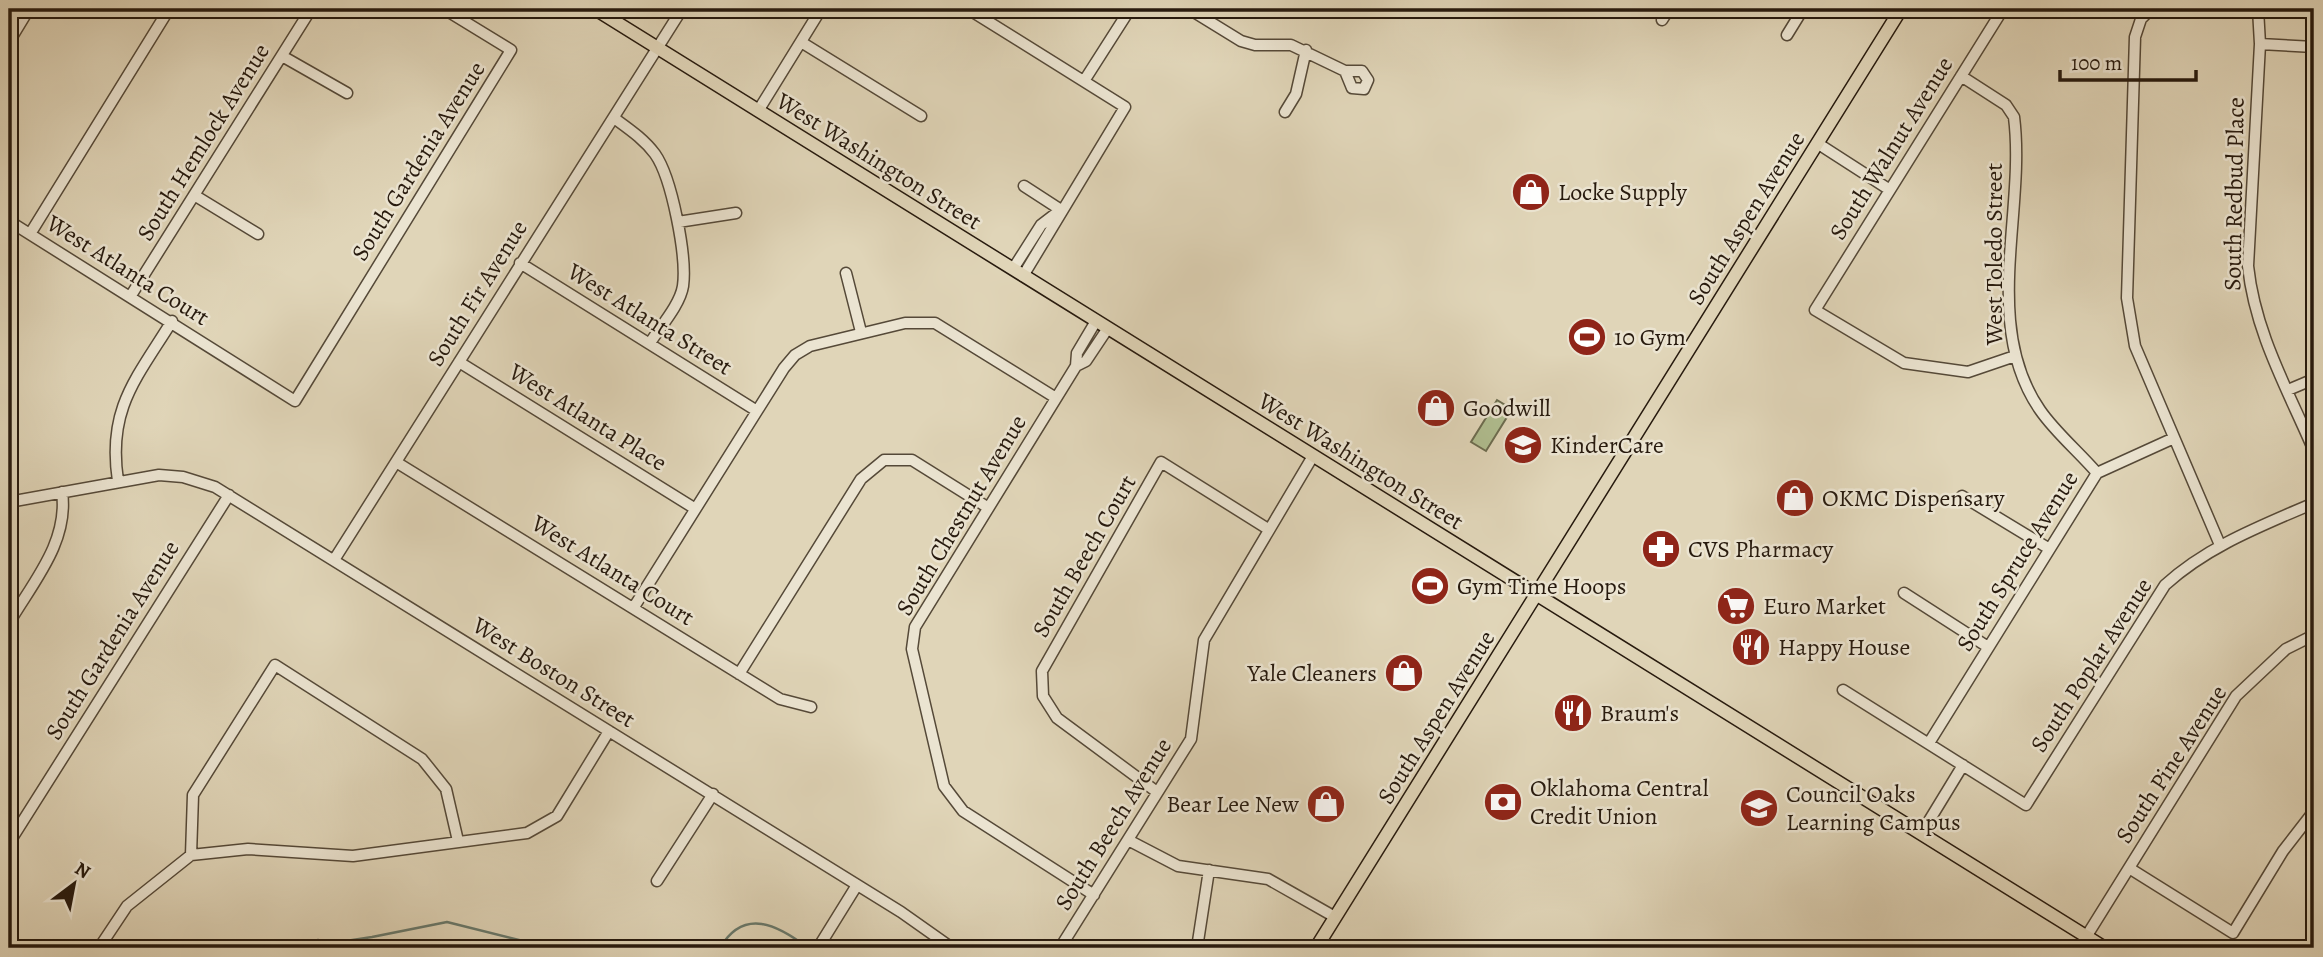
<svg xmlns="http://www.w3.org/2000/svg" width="2323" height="957" font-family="Alegreya,serif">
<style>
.green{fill:#b0be90;stroke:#6c6c4f;stroke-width:2}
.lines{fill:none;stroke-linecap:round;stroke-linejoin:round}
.stream{stroke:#68796c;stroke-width:2.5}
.minor-casing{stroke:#554938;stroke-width:13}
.major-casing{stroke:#271a0e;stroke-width:15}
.minor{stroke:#ebe4d1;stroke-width:10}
.major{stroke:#e0d5b8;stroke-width:12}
.labels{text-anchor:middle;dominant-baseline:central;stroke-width:5;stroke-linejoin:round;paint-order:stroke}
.street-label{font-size:24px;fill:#271a0e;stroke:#ebe4d1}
.poi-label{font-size:24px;fill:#271a0e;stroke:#ebe4d1;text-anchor:start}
</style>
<rect width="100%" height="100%" fill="#e0d5b8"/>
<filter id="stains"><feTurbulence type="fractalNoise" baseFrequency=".00286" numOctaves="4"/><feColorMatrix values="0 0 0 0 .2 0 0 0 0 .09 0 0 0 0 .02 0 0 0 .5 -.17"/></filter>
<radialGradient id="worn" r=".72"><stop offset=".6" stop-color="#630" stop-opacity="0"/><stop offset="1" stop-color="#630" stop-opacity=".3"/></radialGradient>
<path class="green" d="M1497 400 1512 409 1486 451 1471 442Z"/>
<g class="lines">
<path class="stream" d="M287 948 318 940 333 943 372 937 447 922 551 948
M720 948C744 907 778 925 808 948"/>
<g class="minor-casing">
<path id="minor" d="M968 9 1125 107 1023 276
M1189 9 1241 41 1255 45H1291L1345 71H1362L1368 80 1364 89 1352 88 1345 71
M2003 9 1815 310 1904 363 1968 372 2015 356
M2151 9 2141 19 2135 37 2127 298 2135 346 2220 545
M2258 9 2260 44 2248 266C2255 333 2288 390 2314 451
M1662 20 1669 9
M1787 35 1803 9
M9 42 29 9
M801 42 921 116
M2260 44 2314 47
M282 56 347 93
M1961 76 2006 105 2014 117C2026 211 1981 325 2040 410 2055 432 2079 452 2097 473
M1084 81 1130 9
M758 111 821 9
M1285 112 1296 94 1306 50
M614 118C629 129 644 139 655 154 672 178 687 257 683 286 680 305 660 327 650 343
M1817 143 1890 190
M1024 186 1061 210
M194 195 258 234
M9 221 295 401 511 50 444 9
M678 222 736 213
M30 234 169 9
M520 263 757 411
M1013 269 1041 225 1058 212
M846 273 861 332
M130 297 311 9
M459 362 694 508
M1076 366 1086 361 1108 328
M2288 390 2314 379
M396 462 780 699 811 707
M118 481C107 409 136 379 172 321
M1962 496 2048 548
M9 502 159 475 183 477 215 487 901 912 952 948
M334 560 682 9
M1904 593 1988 647
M634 607 784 368 795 355 810 346 905 323H935L1056 398
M9 623C33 582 69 542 62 492
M739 674 861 479 884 460H912L987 507
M1843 690 2026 805 2165 585C2208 546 2261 526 2314 503
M1929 743 2097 473 2174 438
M1157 792 1057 718 1043 696 1042 671 1161 462 1268 529
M1921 834 1963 765
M1128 840 1178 866 1268 879 1335 917
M9 843 229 495
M191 855 193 795 275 665 422 759 446 789 458 841
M2129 868 2233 933 2283 851 2314 811
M657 881 713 794
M1094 895 963 811 944 786 912 649 915 627 1076 366 1077 353 1096 321
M2086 937 2236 696 2286 649 2314 635
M99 948 127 906 191 855 248 849 353 856 527 833 557 816 609 731
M818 948 857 885
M1060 948 1191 739 1204 640 1313 456
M1197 948 1209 870"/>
</g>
<g class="major-casing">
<path id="major" d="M595 9 2105 948
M1316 948 1901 9"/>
</g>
<use href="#minor" class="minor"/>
<use href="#major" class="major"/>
</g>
<defs>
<g id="shop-disc" transform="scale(2.0125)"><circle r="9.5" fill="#8f2418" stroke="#ebe4d1"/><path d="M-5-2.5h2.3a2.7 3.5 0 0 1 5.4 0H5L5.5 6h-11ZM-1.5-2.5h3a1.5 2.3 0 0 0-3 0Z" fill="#fff"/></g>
<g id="stadium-disc" transform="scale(2.0125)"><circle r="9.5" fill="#8f2418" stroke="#ebe4d1"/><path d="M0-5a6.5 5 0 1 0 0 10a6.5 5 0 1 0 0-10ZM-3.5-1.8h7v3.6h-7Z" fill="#fff"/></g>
<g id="school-disc" transform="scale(2.0125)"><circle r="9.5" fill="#8f2418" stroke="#ebe4d1"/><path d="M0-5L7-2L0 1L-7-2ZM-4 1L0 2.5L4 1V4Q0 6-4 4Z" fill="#fff"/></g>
<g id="pharmacy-disc" transform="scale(2.0125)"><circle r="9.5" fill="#8f2418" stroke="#ebe4d1"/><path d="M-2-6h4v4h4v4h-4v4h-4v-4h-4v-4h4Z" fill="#fff"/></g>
<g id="supermarket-disc" transform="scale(2.0125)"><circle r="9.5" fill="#8f2418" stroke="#ebe4d1"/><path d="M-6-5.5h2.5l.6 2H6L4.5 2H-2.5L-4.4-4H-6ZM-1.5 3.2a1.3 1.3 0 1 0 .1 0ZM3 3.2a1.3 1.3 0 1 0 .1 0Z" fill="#fff"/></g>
<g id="restaurant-disc" transform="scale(2.0125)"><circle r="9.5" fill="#8f2418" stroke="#ebe4d1"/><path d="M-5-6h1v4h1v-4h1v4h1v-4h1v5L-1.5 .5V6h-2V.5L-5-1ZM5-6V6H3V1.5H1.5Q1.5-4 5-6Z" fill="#fff"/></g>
<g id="bank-disc" transform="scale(2.0125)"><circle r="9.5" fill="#8f2418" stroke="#ebe4d1"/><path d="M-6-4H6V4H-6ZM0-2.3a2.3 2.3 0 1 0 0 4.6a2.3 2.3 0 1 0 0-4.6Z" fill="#fff"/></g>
</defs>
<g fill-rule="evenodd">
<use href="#shop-disc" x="1531" y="192"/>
<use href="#stadium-disc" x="1587" y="337"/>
<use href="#shop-disc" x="1436" y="408"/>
<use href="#school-disc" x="1523" y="445"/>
<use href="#shop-disc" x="1795" y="498"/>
<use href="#pharmacy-disc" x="1661" y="549"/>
<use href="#stadium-disc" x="1430" y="586"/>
<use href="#supermarket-disc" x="1736" y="606"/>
<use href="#restaurant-disc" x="1751" y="647"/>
<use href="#shop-disc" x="1404" y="673"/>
<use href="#restaurant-disc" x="1573" y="713"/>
<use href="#bank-disc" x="1503" y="802"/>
<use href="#shop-disc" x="1326" y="804"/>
<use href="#school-disc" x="1759" y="808"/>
</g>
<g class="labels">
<g class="street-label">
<text transform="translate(203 142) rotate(-58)">South Hemlock Avenue</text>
<text transform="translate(1891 148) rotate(-58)">South Walnut Avenue</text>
<text transform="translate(418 161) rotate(-58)">South Gardenia Avenue</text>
<text transform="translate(879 161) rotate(32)">West Washington Street</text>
<text transform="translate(2234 194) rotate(-89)">South Redbud Place</text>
<text transform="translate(1746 218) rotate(-58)">South Aspen Avenue</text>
<text transform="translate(1994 254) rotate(-90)">West Toledo Street</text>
<text transform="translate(128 270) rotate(32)">West Atlanta Court</text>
<text transform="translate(477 293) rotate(-58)">South Fir Avenue</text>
<text transform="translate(650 319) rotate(32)">West Atlanta Street</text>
<text transform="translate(588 417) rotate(32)">West Atlanta Place</text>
<text transform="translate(1361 461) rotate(32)">West Washington Street</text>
<text transform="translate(961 515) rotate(-59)">South Chestnut Avenue</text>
<text transform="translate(1084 556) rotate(-60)">South Beech Court</text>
<text transform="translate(2017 561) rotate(-58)">South Spruce Avenue</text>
<text transform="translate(613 570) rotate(32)">West Atlanta Court</text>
<text transform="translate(112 640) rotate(-58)">South Gardenia Avenue</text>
<text transform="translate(2091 665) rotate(-57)">South Poplar Avenue</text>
<text transform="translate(554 672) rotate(32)">West Boston Street</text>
<text transform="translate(1436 717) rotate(-58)">South Aspen Avenue</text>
<text transform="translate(2171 764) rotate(-57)">South Pine Avenue</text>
<text transform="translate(1113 824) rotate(-58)">South Beech Avenue</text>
</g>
<g class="poi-label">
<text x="1558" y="192">Locke Supply</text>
<text x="1614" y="337">10 Gym</text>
<text x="1463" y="408">Goodwill</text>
<text x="1550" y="445">KinderCare</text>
<text x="1822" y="498">OKMC Dispensary</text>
<text x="1688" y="549">CVS Pharmacy</text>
<text x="1457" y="586">Gym Time Hoops</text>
<text x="1763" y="606">Euro Market</text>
<text x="1778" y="647">Happy House</text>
<text x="1377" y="673" text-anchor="end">Yale Cleaners</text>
<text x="1600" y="713">Braum's</text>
<text x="1530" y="788">Oklahoma Central<tspan x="1530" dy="28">Credit Union</tspan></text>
<text x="1786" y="794">Council Oaks<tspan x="1786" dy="28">Learning Campus</tspan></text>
<text x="1299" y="804" text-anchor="end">Bear Lee New</text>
</g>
</g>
<rect width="2323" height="957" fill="none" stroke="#e0d5b8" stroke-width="35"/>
<rect x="10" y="10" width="2302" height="936" fill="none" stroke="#271a0e" stroke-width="3.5"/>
<rect x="18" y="18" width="2288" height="922" fill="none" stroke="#271a0e" stroke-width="2"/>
<g transform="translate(74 884) rotate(32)" stroke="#ebe4d1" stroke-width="5" paint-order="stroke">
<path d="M0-5L12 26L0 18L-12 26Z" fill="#271a0e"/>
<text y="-10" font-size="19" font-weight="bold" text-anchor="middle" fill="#271a0e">N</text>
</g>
<path d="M2060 70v10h136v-10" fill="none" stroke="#271a0e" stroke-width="3.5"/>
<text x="2071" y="70" font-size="21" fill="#271a0e" stroke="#ebe4d1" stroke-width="5" paint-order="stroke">100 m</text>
<rect width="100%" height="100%" filter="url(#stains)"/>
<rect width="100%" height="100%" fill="url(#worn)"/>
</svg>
